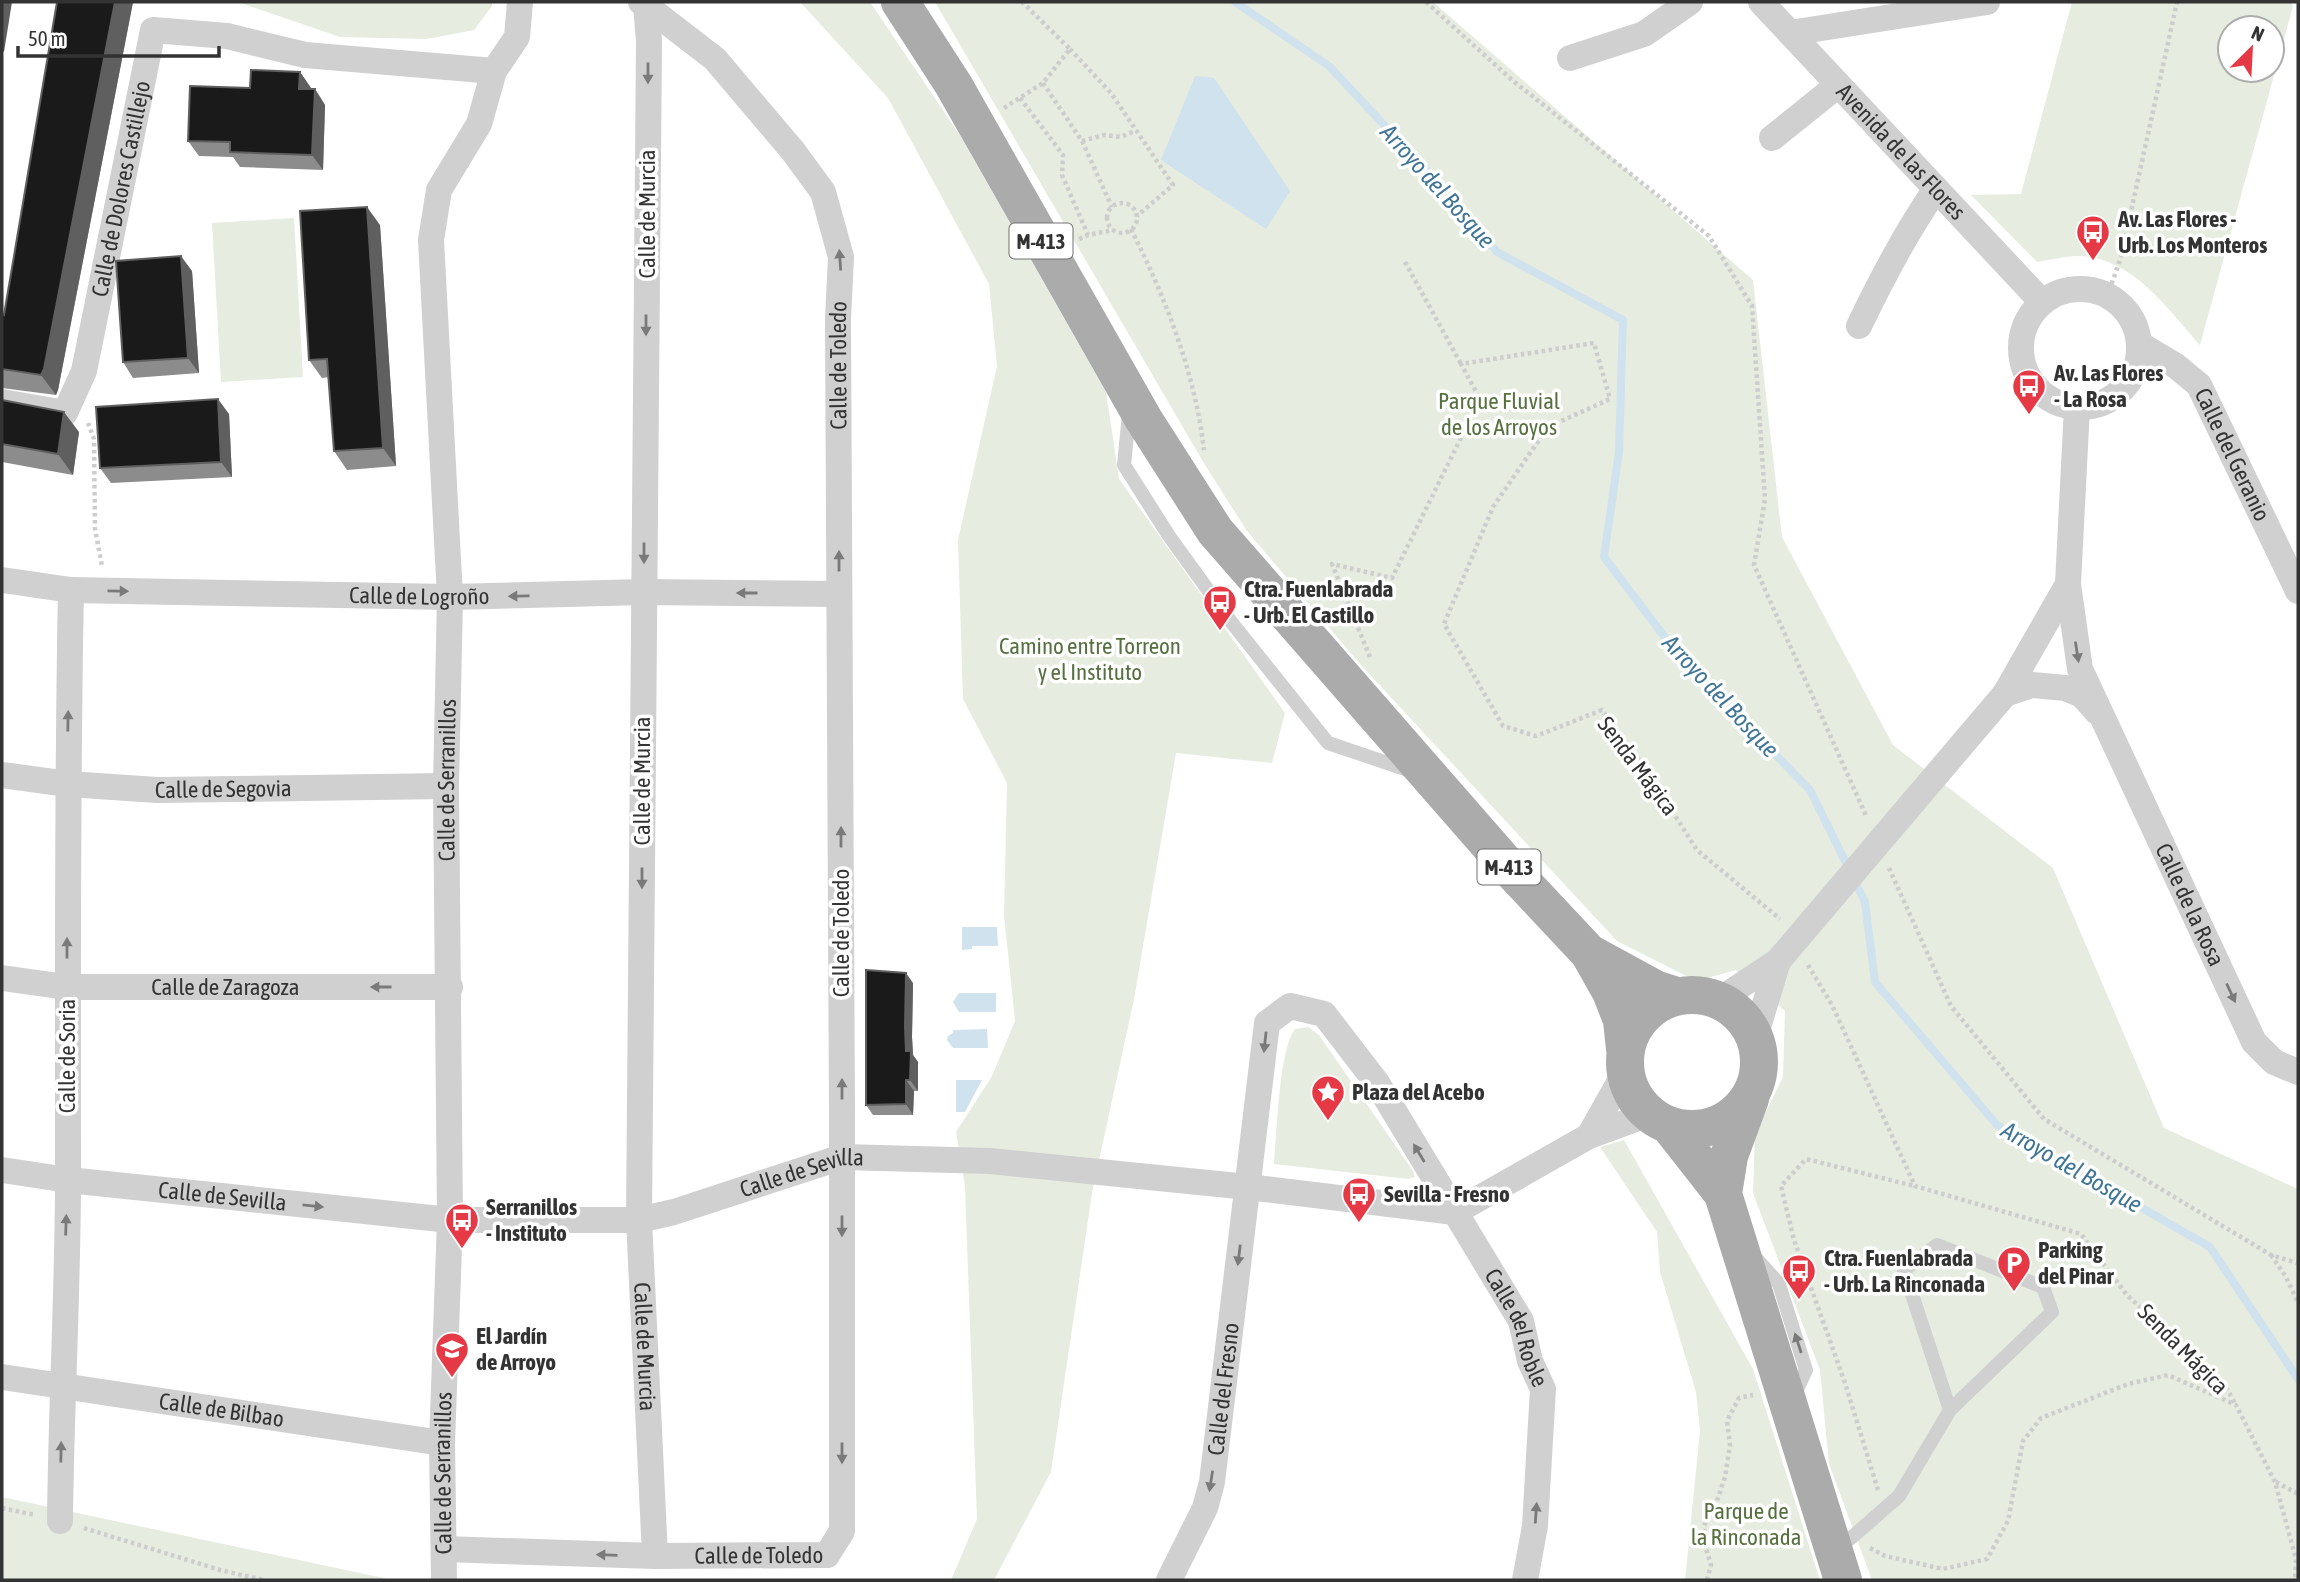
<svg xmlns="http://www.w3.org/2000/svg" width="2300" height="1582" font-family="'Asap Condensed',sans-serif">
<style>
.green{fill:#e6ecdf;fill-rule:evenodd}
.water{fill:#cfe2ee}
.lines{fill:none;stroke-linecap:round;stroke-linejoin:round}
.stream{stroke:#cfe2ee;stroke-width:8}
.path{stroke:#cdcdcd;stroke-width:4.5;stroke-dasharray:3.5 3.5;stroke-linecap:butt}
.lane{stroke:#d0d0d0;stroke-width:14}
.street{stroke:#d0d0d0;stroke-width:26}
.primary{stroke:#ababab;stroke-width:38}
.street-bridge{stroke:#d0d0d0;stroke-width:26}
.wall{fill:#8c8c8c}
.shaded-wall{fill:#5f5f5f}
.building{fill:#1a1a1a;stroke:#5f5f5f;stroke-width:2}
.oneway{fill:#7a7a7a}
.labels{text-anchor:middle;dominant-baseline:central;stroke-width:7;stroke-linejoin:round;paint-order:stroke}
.shield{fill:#fff;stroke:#707070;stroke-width:2}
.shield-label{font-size:21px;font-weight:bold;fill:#333}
.street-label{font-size:23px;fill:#333;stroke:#fff}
.poi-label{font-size:23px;font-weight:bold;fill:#333;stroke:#fff;text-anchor:start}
.park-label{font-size:23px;fill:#56703f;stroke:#fff}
.water-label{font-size:24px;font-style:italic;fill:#3f7597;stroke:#fff}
</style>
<rect width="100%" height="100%" fill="#fff"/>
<path class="green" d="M238 2H492V6L474 30 427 39 340 37Z
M800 2H870L959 134 1106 392 1119 479 1285 713 1272 763 1176 753 1134 999 1092 1193 1051 1472 994 1580H951L977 1519 965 1187 956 1132 992 1076 1015 1021 1004 915 1007 783 963 699 958 540 997 366 989 284 888 98Z
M935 2H1433L1753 280 1782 537 1893 745 2053 868 2164 1128 2298 1189V1580H1872L1829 1464 1820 1370 1753 1193 1755 1134 1783 1077 1785 1011 1736 970 1696 981 1617 941 1360 664 1247 531 1205 465Z
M2072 2H2291L2293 6 2200 345C2167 308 2131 255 2075 256 2062 257 2049 260 2037 262L1971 195 2021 194ZM2272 28V70H2230V28Z
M294 218 303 377 221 382 212 223Z
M1308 1027 1319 1035 1413 1171 1415 1177 1408 1179 1274 1164C1277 1134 1279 1049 1295 1029Z
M1624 1140 1753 1369 1820 1580H1685L1700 1431 1696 1392 1660 1272 1657 1232 1600 1147Z
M2 1497 393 1580H2Z"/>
<path class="water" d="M1195 76 1214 78 1290 191 1266 229 1161 160Z
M962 927H997L998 946H972V949L962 950Z
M959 993H996V1012H959L953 1002Z
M987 1029 988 1048H953L947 1040 948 1036 953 1033V1030Z
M956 1080H982L965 1112H956Z"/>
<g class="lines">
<path class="stream" d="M1235 2 1329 66 1431 175 1497 252 1623 320 1619 452 1604 557 1679 656 1810 790 1849 869
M1854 880 1865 902 1875 982 1997 1125 2210 1247 2298 1379"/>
<path class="path" d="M1426 2 1512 80 1709 236 1752 306 1765 499 1754 565 1867 818
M1070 49 1111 93 1173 185 1137 216
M1043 83 1082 141 1112 207
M1020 98 1063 155 1062 175 1088 235
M1004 108 1043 83 1070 49 1022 2
M1082 141 1104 135 1121 137 1135 131
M1107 218a15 15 0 1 1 30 0a15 15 0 1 1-30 0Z
M1131 229C1166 299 1195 373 1204 450
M1079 239 1088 235 1113 230
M1405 262 1461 364
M2107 297 2121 257 2177 2
M88 423 94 439 95 529 102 566
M1370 657 1332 564 1392 578 1480 399 1461 364 1594 343 1610 399 1548 427 1493 507 1444 624 1503 726 1536 736 1602 710 1642 764 1697 850 1780 919
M1889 868 1951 1006 2044 1119 2271 1255 2298 1263
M1808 965 1832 1005 1915 1186 2081 1234 2127 1295 2227 1389 2236 1405
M2271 1255 2286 1277 2298 1303
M2276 1482 2298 1494
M1878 1490 1845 1383 1794 1240 1781 1186 1806 1159 1914 1186
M2 1508 35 1515
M84 1528 220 1570 264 1580
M1870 1548 1885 1556 1943 1569 1987 1559 2008 1521 2023 1441 2041 1418 2128 1384 2168 1375 2236 1405 2275 1482 2296 1559 2295 1580
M1707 1580 1711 1565 1705 1545 1704 1526 1717 1501 1725 1477 1730 1445 1727 1421 1739 1398 1753 1395"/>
<path class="lane" d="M1129 414 1124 465 1169 536 1232 623 1328 743 1411 771
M1755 1257 1779 1284 1806 1370 1794 1396
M1833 1546 1851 1538 1899 1496 1950 1410 2052 1312 2043 1287 1937 1245 1904 1270 1950 1410"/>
<g class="street">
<path id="s1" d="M1761 2 2042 302"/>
<path id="s2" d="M646 5 649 41 639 1220 655 1556"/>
<path d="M1790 33 1987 2"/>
<path d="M1570 58 1644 34 1690 2"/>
<path d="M1772 138 1838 85"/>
<circle cx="2080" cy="348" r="59"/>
<path d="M1859 326C1882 278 1906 232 1936 189"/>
<path id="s3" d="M2139 344 2176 366 2199 385 2298 591"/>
<path id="s4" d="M2 402 65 413 84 371 153 30 227 36 305 55 494 71"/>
<path id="s5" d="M2 580 71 590 450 597 644 592 839 594"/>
<path id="s6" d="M2068 584 2080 669 2254 1042 2274 1062 2298 1072"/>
<path d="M2005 694 2068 584 2077 407"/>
<path d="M2005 694 2032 685 2065 688 2082 695 2097 712"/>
<path id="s7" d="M2 775 68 784 157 790 446 786"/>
<path id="s8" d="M2 978 66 987H450"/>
<path d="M1719 1000 1778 961"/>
<path d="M1755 1037 1778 961"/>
<path d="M1589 1136 1625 1072"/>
<path id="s9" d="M2 1170 68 1180 450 1220H639L674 1212 842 1157 990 1161 1248 1187 1455 1212 1589 1136 1649 1114"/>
<path id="s10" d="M2 1377 442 1443"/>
<path d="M60 1521C61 1406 68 1292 68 1177 68 982 67 786 71 590"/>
<path id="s11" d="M444 1549 655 1556 827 1555 842 1531V1119L838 319 841 257 823 192 793 151 715 59 641 2"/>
<path id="s12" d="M444 1580 442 1443 450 1220 446 786 450 597 431 240 439 190 479 124 494 71 517 37 520 2"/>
<path id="s13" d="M1169 1580 1205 1508 1212 1482 1267 1023 1290 1006 1324 1014 1377 1083 1521 1321 1530 1361 1543 1389 1535 1526 1525 1580"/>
</g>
<path class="primary" d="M900 2 953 84 1144 420 1215 531 1513 872 1589 953 1611 992 1622 1020 1625 1049
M1589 953 1655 989 1677 996
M1625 1062a67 67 0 1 1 134 0a67 67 0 1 1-134 0Z
M1669 1125 1723 1194 1843 1580
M1723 1194 1729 1156 1750 1099"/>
<path class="street-bridge" d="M1778 961 2005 694"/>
</g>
<path class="wall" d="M57 2H133L58 390 56 395 2 388V314L4 315Z
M300 72 311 88V89H315L325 105 323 170 240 167 233 157 199 156 188 141 250 88Z
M380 225 396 466 347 470 334 451 329 377 322 378 309 360Z
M192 271 199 373 133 378 123 362Z
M2 400 79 432 73 475 2 462Z
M229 414 232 477 111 483 100 468Z
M913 983 912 1037 913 1055 918 1062V1091H914L913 1115H873L866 1105Z"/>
<path class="shaded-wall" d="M2 2H12L4 52 2 50Z
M115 2H133L58 390 56 395 41 375Z
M300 72 311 88 310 104 299 89Z
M315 89 325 105 323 170 312 155Z
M367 207 380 225 396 466 383 448Z
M181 256 192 271 199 373 188 358Z
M218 399 229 414 232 477 221 462Z
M64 412 79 432 73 475 58 454Z
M906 973 913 983 912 1037 913 1055 918 1062V1091L910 1080 906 1051 905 1027Z
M906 1080 914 1091 913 1115 906 1104Z"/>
<path class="building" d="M57 2H115L44 369 41 375 2 369V314L4 315Z
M251 70 300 72 299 89H315L312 155 230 152V142L188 141 190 86 250 88Z
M367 207 383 448 334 451 327 359 309 360 300 211Z
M181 256 188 358 123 362 116 261Z
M218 399 221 462 100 468 96 407Z
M2 400 64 412 58 454 2 444Z
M866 970 906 973 905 1027 906 1051H911L910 1080H906V1104L866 1105Z"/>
<defs><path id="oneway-solid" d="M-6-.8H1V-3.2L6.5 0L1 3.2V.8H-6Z" transform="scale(1.75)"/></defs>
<g class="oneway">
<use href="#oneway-solid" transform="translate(648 73) rotate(90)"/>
<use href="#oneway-solid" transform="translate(840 260) rotate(-94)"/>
<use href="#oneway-solid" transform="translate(646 325) rotate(90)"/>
<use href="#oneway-solid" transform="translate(644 553) rotate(90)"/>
<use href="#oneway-solid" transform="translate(839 561) rotate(-90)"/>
<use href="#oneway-solid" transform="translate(118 591) rotate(1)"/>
<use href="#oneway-solid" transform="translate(747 593) rotate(-180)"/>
<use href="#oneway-solid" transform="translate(519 596) rotate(179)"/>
<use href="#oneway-solid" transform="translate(2077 652) rotate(81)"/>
<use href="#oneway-solid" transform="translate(68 721) rotate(-89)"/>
<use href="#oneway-solid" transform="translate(841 837) rotate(-90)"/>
<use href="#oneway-solid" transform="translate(642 878) rotate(90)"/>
<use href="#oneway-solid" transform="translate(67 948) rotate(-90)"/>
<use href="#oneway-solid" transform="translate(381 987) rotate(-180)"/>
<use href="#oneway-solid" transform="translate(2231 993) rotate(65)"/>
<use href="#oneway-solid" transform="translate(1265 1042) rotate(96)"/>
<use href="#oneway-solid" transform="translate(842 1089) rotate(-90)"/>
<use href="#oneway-solid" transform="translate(1419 1153) rotate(-121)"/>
<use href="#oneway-solid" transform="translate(313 1206) rotate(6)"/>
<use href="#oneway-solid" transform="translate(66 1225) rotate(-88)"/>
<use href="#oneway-solid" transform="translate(842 1226) rotate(90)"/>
<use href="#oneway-solid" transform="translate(1239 1255) rotate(97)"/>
<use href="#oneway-solid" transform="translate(1798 1343) rotate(-108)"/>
<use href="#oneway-solid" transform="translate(61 1452) rotate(-89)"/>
<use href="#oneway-solid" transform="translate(842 1453) rotate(90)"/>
<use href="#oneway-solid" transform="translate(1211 1481) rotate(99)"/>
<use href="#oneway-solid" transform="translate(1536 1513) rotate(-86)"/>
<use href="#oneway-solid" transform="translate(607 1555) rotate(-178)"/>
</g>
<defs>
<g id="bus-pin" transform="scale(1.75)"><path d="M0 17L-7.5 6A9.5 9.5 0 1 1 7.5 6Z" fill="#e63946" stroke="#fff"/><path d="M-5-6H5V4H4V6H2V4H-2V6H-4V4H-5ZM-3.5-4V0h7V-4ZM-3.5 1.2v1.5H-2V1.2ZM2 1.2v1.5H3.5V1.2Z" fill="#fff"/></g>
<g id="sight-pin" transform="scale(1.75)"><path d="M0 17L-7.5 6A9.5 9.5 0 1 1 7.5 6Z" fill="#e63946" stroke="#fff"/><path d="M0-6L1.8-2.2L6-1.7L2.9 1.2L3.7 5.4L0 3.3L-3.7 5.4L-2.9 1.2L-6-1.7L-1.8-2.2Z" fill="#fff"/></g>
<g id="parking-pin" transform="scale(1.75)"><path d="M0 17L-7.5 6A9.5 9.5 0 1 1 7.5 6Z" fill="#e63946" stroke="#fff"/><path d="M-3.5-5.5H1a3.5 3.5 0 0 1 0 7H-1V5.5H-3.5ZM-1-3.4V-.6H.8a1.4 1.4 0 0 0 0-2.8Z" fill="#fff"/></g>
<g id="school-pin" transform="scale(1.75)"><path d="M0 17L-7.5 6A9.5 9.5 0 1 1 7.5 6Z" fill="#e63946" stroke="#fff"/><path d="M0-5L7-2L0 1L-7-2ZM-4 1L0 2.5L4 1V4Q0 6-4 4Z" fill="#fff"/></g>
</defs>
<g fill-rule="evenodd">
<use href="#bus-pin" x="2093" y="232"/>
<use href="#bus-pin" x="2029" y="386"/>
<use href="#bus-pin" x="1220" y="602"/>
<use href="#sight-pin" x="1328" y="1092"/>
<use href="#bus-pin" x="1359" y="1194"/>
<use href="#bus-pin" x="462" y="1220"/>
<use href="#parking-pin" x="2014" y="1263"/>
<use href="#bus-pin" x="1799" y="1271"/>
<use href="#school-pin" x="452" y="1349"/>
</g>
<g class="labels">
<g class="shield">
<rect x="1009.5" y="223.5" width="63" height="35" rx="5"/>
<rect x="1477.5" y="849.5" width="63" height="35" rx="5"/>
</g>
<g class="shield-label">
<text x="1041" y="241">M-413</text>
<text x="1509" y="867">M-413</text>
</g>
<g class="street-label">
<text stroke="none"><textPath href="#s1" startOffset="205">Avenida de las Flores</textPath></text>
<text stroke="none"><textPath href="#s4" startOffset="296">Calle de Dolores Castillejo</textPath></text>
<text transform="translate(647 214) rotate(-90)">Calle de Murcia</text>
<text stroke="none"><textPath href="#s11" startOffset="1577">Calle de Toledo</textPath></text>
<text stroke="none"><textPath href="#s3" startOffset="150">Calle del Geranio</textPath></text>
<text stroke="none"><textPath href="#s5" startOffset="418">Calle de Logroño</textPath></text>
<text transform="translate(1638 766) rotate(53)">Senda Mágica</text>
<text stroke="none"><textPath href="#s12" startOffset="800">Calle de Serranillos</textPath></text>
<text transform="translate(642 781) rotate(-90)">Calle de Murcia</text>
<text stroke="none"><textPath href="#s7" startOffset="222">Calle de Segovia</textPath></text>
<text stroke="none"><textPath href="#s6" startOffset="346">Calle de la Rosa</textPath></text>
<text transform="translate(841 933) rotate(-90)">Calle de Toledo</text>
<text stroke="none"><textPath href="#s8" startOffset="224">Calle de Zaragoza</textPath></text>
<text transform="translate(67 1056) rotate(-90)">Calle de Soria</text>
<text stroke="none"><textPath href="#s9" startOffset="810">Calle de Sevilla</textPath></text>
<text stroke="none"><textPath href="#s9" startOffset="222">Calle de Sevilla</textPath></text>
<text stroke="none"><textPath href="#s13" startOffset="1003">Calle del Roble</textPath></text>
<text stroke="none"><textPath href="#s2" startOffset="1342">Calle de Murcia</textPath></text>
<text transform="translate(2183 1349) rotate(45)">Senda Mágica</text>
<text stroke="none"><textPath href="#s13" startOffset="201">Calle del Fresno</textPath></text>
<text stroke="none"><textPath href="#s10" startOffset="222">Calle de Bilbao</textPath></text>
<text stroke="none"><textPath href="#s12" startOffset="107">Calle de Serranillos</textPath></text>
<text stroke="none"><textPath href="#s11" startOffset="315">Calle de Toledo</textPath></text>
</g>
<g class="poi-label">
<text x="2118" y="219">Av. Las Flores -<tspan x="2118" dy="26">Urb. Los Monteros</tspan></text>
<text x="2054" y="373">Av. Las Flores<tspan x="2054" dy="26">- La Rosa</tspan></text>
<text x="1244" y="589">Ctra. Fuenlabrada<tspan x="1244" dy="26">- Urb. El Castillo</tspan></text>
<text x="1352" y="1092">Plaza del Acebo</text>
<text x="1384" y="1194">Sevilla - Fresno</text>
<text x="486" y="1207">Serranillos<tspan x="486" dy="26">- Instituto</tspan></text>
<text x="2038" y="1250">Parking<tspan x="2038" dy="26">del Pinar</tspan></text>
<text x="1824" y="1258">Ctra. Fuenlabrada<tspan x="1824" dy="26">- Urb. La Rinconada</tspan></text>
<text x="476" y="1336">El Jardín<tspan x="476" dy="26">de Arroyo</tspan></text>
</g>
<g class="park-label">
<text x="1499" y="401">Parque Fluvial<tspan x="1499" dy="26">de los Arroyos</tspan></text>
<text x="1090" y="646">Camino entre Torreon<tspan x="1090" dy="26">y el Instituto</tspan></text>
<text x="1746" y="1511">Parque de<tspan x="1746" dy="26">la Rinconada</tspan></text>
</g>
<g class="water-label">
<text transform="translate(1438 186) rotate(48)">Arroyo del Bosque</text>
<text transform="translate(1721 696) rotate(47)">Arroyo del Bosque</text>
<text transform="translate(2072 1167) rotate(30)">Arroyo del Bosque</text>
</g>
</g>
<rect width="2300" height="1582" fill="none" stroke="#333333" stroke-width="7"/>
<g transform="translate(2251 49) rotate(24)"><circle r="33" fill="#ffffff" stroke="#adadad" stroke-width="2"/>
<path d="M0-5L12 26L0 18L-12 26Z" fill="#e63946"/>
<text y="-10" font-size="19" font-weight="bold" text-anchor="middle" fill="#333333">N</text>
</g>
<path d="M18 46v10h201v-10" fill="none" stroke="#333333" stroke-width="3.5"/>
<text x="28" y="46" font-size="21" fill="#333333" stroke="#ffffff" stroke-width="5" paint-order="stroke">50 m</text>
</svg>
